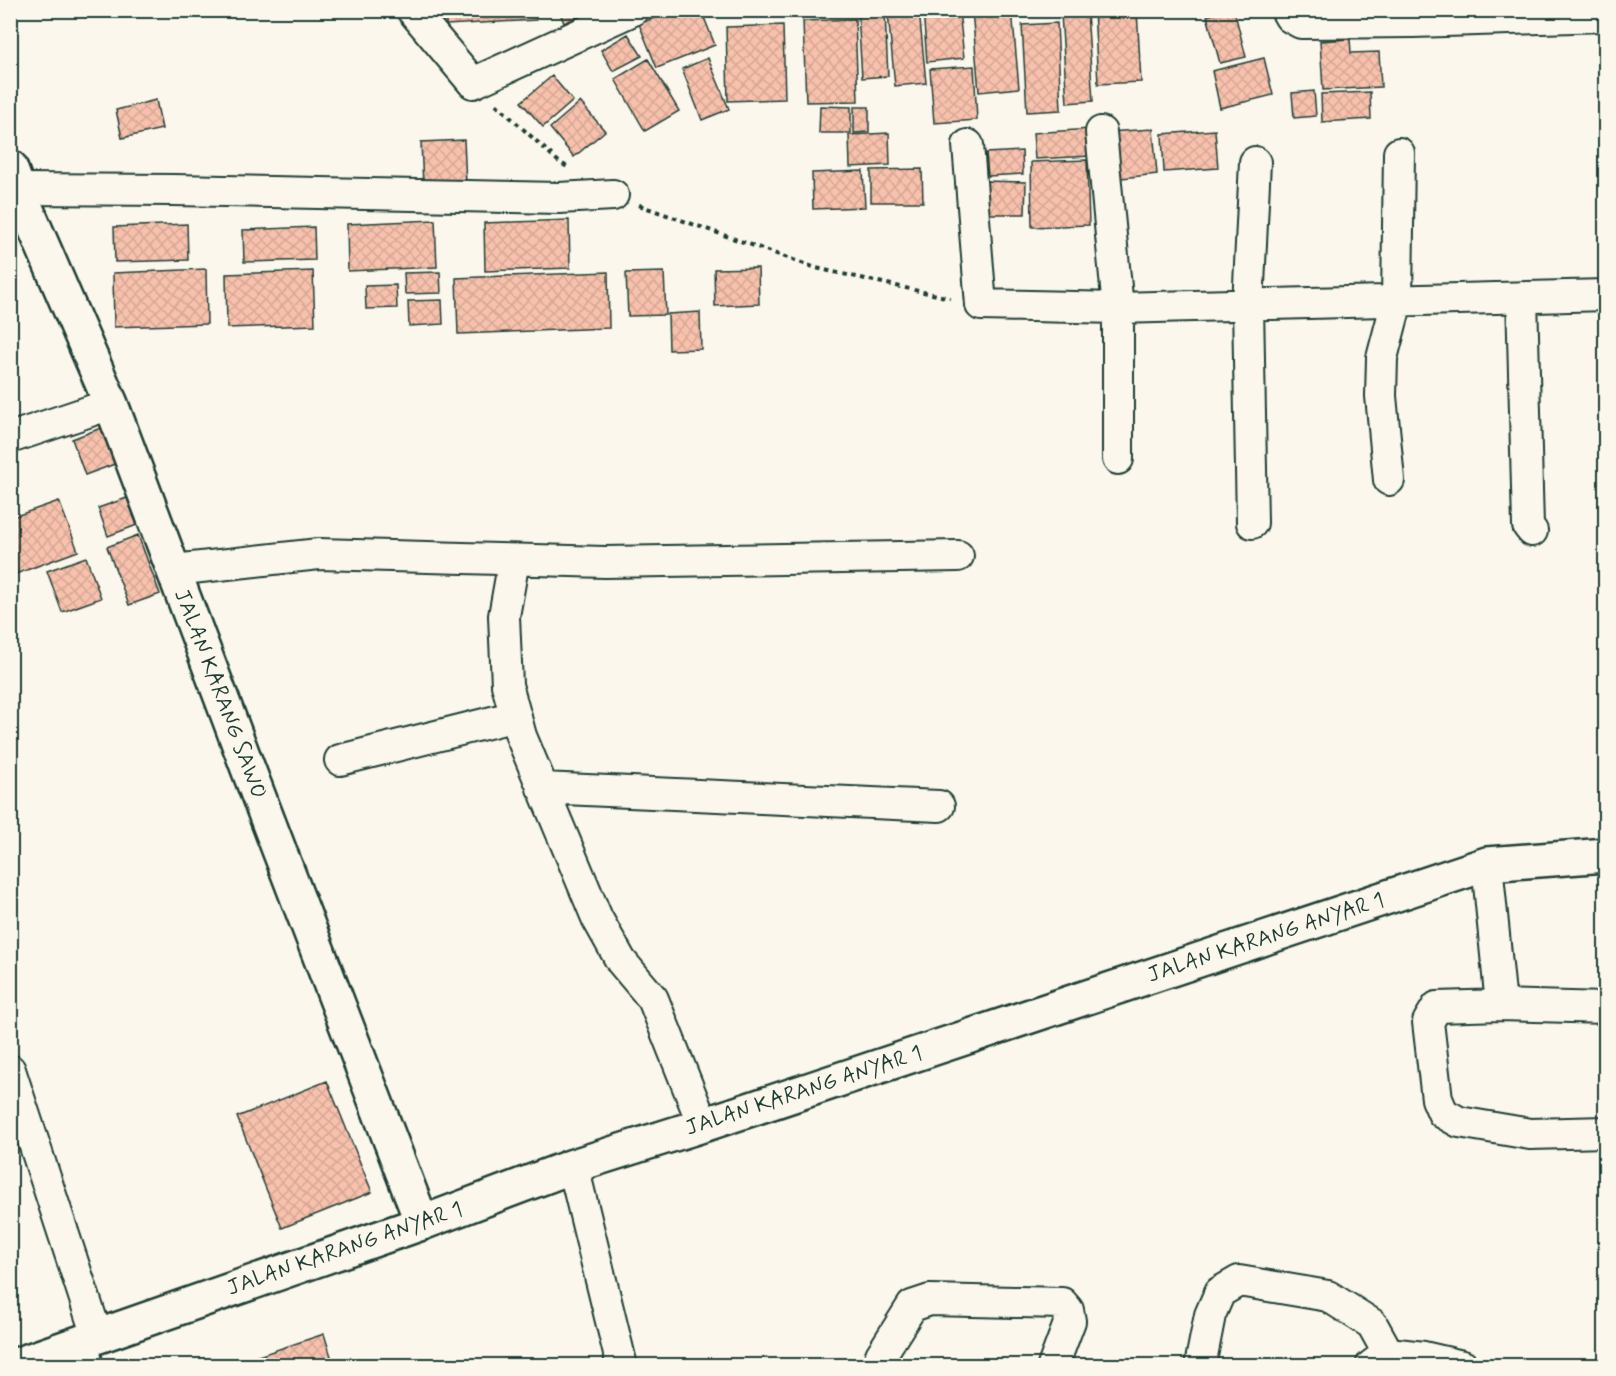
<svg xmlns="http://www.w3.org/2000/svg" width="1616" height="1376" font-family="Mynerve,sans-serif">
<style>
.building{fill:url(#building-cross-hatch);stroke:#1f3d34;stroke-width:1.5}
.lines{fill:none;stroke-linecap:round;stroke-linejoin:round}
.minor-casing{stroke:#1f3d34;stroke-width:34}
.tertiary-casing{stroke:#1f3d34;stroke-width:38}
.secondary-casing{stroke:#1f3d34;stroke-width:38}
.path{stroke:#1f3d34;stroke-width:4;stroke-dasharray:4.5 4.5;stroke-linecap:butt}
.minor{stroke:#fbf7ec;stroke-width:30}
.tertiary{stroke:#fbf7ec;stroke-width:33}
.secondary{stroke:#fbf7ec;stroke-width:33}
.labels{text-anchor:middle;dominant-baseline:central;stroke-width:6;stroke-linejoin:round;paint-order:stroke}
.street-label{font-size:22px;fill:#1f3d34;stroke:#fbf7ec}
</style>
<defs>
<pattern id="building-cross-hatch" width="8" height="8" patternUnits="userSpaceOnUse" patternTransform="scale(1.5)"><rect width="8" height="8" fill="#f8c1ac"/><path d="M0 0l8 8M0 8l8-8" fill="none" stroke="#d4a795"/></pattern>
</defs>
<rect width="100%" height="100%" fill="#fbf7ec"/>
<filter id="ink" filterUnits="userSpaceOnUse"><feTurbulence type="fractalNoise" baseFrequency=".0167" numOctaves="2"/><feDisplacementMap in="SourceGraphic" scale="12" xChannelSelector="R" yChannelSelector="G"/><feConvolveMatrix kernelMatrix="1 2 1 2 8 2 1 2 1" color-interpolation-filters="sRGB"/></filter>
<g filter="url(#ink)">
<path class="building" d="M446 10H536V20L446 25Z
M559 10H579L581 16 564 23Z
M673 10H701L715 45 657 68 639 24Z
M919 10 926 83 895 86 888 13Z
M923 10H959L964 58 927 62Z
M972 10H1012L1019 88 979 92Z
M1094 10H1137L1141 82 1098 84Z
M1229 10H1234L1246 57 1220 63 1207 16Z
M885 12 888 76 862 78 858 14Z
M1087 12 1093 101 1067 103 1061 14Z
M855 19 858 101 806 102 803 21Z
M1057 23 1061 110 1027 112 1022 25Z
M783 25 785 99 728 101 726 27Z
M628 34 642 56 613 71 601 50Z
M1350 39 1351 53 1379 52 1381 87 1323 90 1320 41Z
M708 58 729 109 702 120 682 69Z
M1264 58 1273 95 1220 108 1212 71Z
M648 59 679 111 645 131 615 79Z
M974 66 977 120 934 123 930 69Z
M552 76 573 101 543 127 521 102Z
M1314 91 1316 116 1294 118 1292 93Z
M1370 92 1371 119 1322 122 1321 94Z
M156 100 162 129 122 138 116 110Z
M580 102 605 131 574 157 550 128Z
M820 106 851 107V133H819Z
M854 107H869V132L854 133Z
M1090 129 1091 156 1035 159 1033 133Z
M1153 129 1157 174 1113 179 1108 132Z
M1215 130 1218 168 1164 172 1162 134Z
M889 133 890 165 850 167 849 135Z
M464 140 466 184 423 186 421 142Z
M1022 151 1023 174 988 176 986 153Z
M1087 160 1089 225 1032 227 1031 162Z
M922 169 923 202H871V170Z
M863 171 865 207 813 209 812 173Z
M983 181 1026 182 1025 214H983Z
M435 220 437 267 348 271 347 224Z
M569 220 570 268 485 271 484 223Z
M187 224 188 260 115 262 114 227Z
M314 227 315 260 244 262 243 230Z
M758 268 759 304 715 306 714 269Z
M206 269 207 324 114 327 113 273Z
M313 271 315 325 227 328 226 274Z
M440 272 441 293 405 294 404 273Z
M608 272 609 328 458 334 456 278Z
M664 272 666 315 628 316 626 273Z
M396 285 397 308 366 309 365 286Z
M442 300 443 324 409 326 408 301Z
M700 312 701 349 669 350 668 314Z
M109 425 123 461 85 475 72 439Z
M127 498 137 525 108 536 98 508Z
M59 501 78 551 13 575 10 570V518Z
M138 535 160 594 129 605 107 547Z
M86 557 101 598 62 612 47 571Z
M10 605 18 626 10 629Z
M327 1081 372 1192 282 1228 237 1117Z
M324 1334 334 1366H228Z"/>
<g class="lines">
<g class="minor-casing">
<path id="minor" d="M412 10 473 83 633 10
M1286 10 1290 17 1301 23 1413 22 1606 16
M1101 132 1118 308V459
M968 145 981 305 1118 308 1606 295
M18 189 174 190 559 198 613 195
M1522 297 1528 526 1532 531
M10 438 111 404
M1389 480 1381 396 1382 358 1397 301 1399 153
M1252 523 1248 305 1255 162
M514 560 504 616 507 685 521 736 597 918 621 961 653 999 703 1125
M174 570 319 554 605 562 958 556
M340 760 516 716
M542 788 939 806
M1487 864 1501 1005 1437 1007 1428 1022 1437 1099 1443 1113 1459 1122 1530 1134 1606 1132
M1501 1005 1606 1008
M10 1070 97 1336
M573 1166 622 1366
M82 1342 88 1366
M878 1366 881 1355 912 1306 930 1300 1062 1303 1068 1310 1070 1321 1053 1366
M1200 1366 1210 1315 1220 1292 1239 1281 1328 1296 1372 1324 1388 1353
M1371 1366 1388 1353 1424 1357 1463 1366"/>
</g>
<g class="tertiary-casing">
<path id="tertiary" d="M10 167 18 189 111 404 247 766 422 1223"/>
</g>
<g class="secondary-casing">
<path id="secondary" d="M13 1366 422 1223 573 1166 703 1125 1487 864 1606 855"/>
</g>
<path class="path" d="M496 104 559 162 569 168
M639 205 816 268 950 298"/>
<use href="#minor" class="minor"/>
<use href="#tertiary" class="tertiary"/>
<use href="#secondary" class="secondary"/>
</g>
</g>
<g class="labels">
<g class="street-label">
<text transform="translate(220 694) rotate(69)">JALAN KARANG SAWO</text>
<text transform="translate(1266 938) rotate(-18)">JALAN KARANG ANYAR 1</text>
<text transform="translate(804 1091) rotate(-18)">JALAN KARANG ANYAR 1</text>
<text transform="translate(345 1249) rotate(-19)">JALAN KARANG ANYAR 1</text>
</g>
</g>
<rect width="1616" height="1376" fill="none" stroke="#fbf7ec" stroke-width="36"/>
<rect x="18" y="18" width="1580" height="1340" fill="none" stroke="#1f3d34" stroke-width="2" filter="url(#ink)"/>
</svg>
